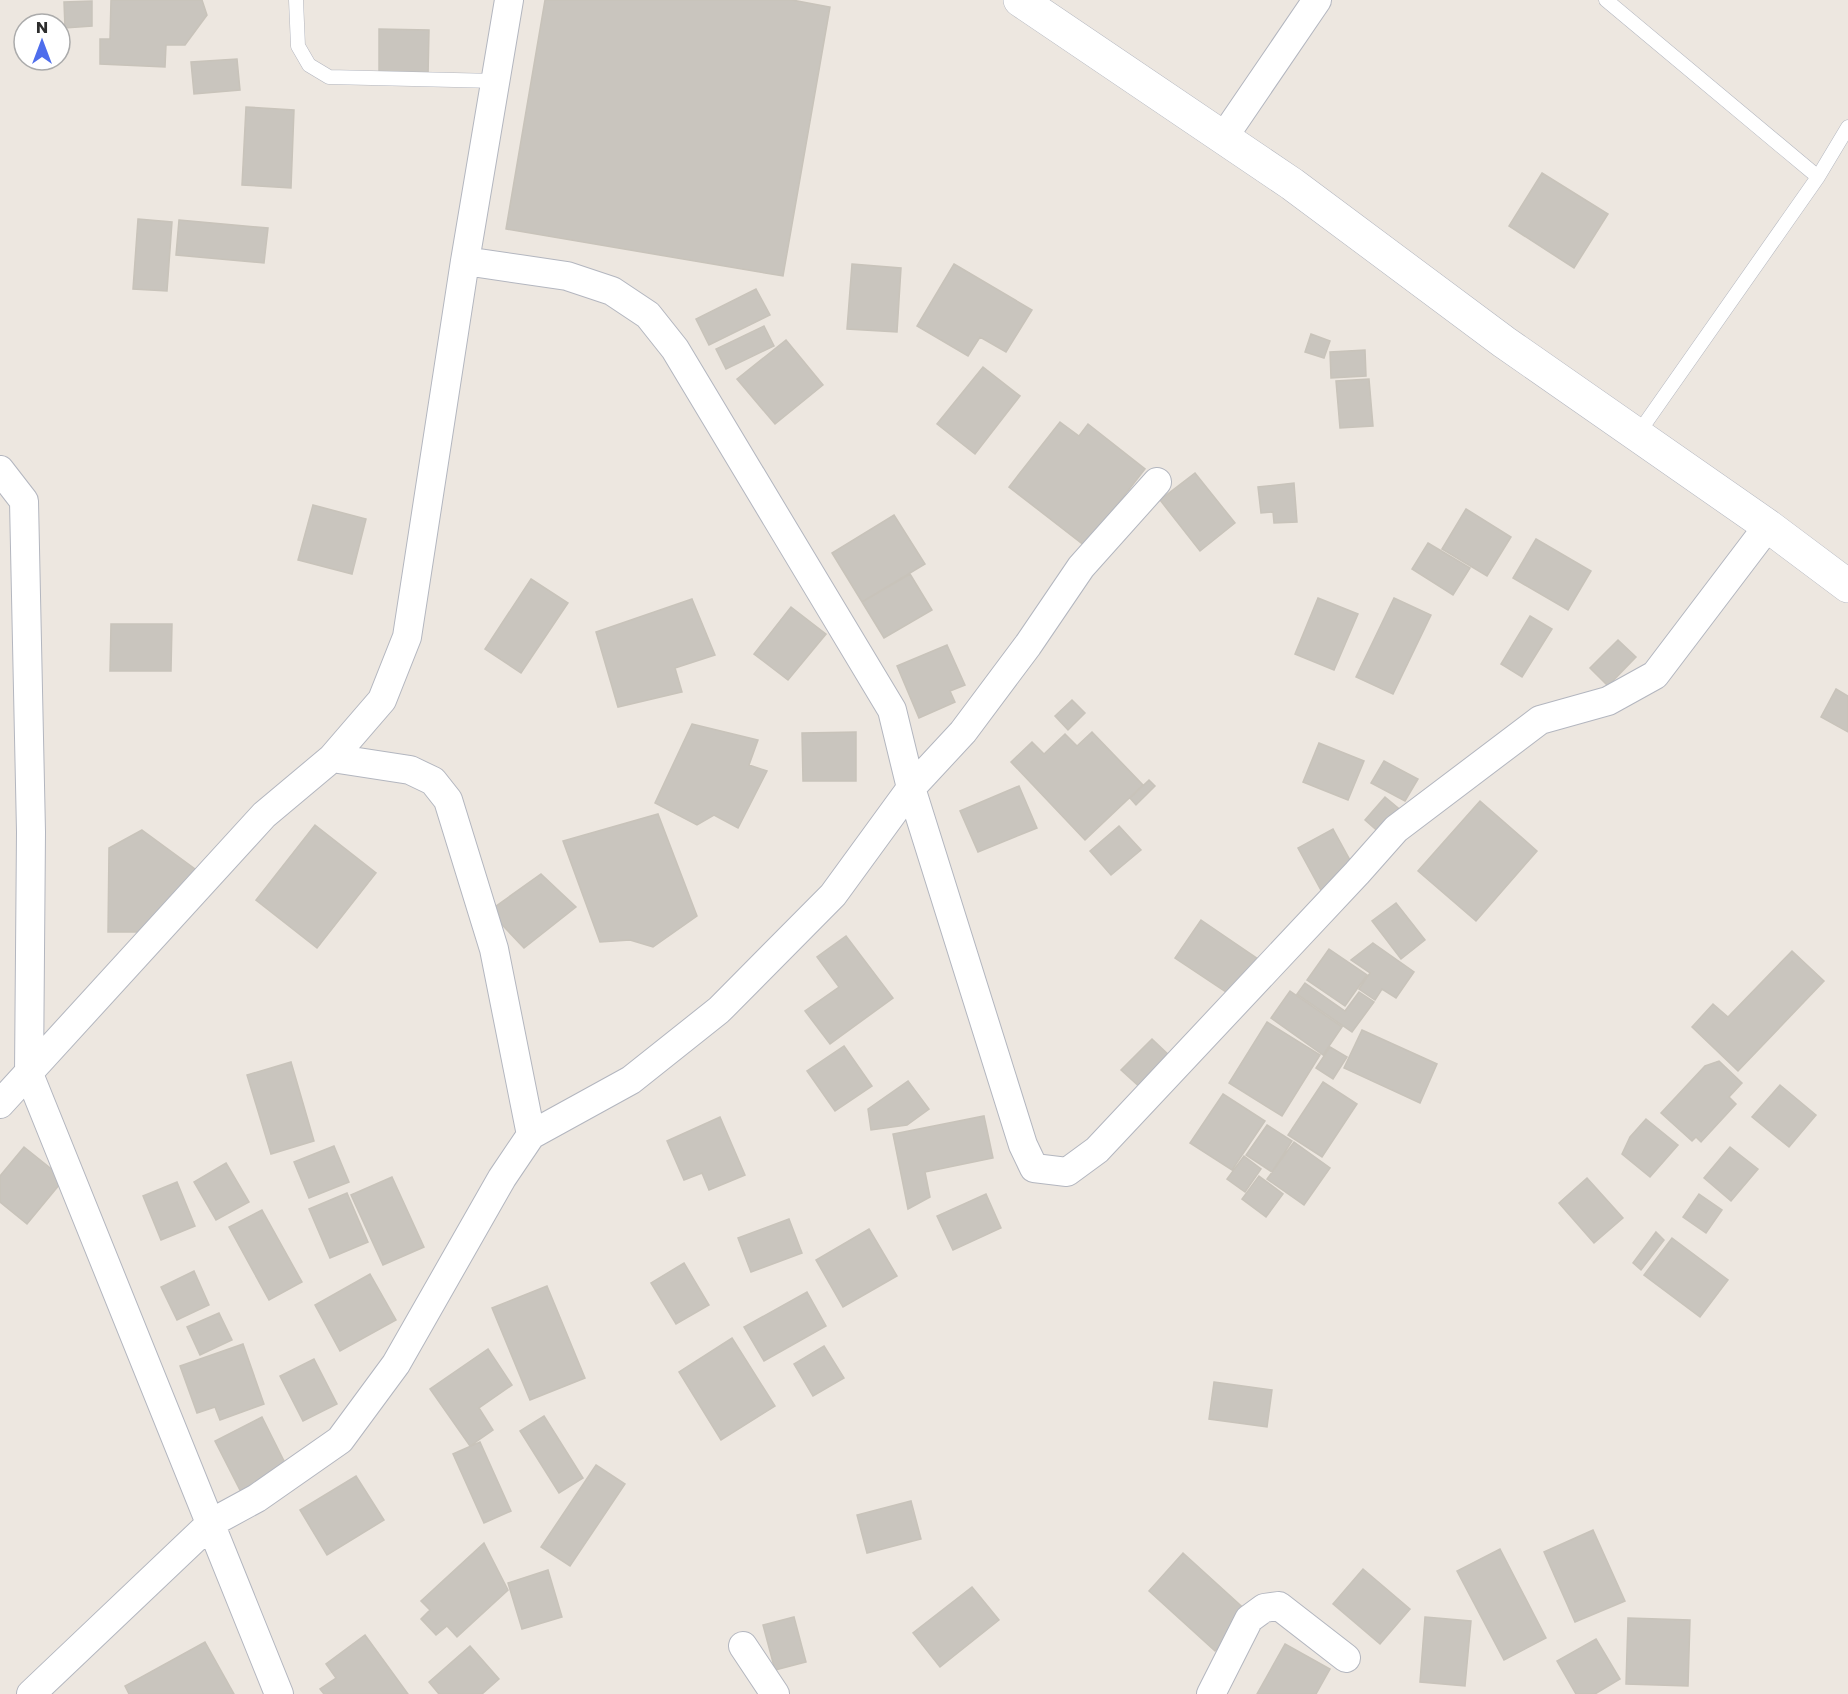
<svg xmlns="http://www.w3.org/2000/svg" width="1848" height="1694" font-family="Poppins,sans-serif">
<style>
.building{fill:#c9c5be;stroke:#c8c3ba;stroke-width:1.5}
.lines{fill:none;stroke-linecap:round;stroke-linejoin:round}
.service-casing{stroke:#b3b6bf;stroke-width:15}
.minor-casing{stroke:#b3b6bf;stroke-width:30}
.secondary-casing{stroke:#b3b6bf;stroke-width:34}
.service{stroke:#fff;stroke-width:14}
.minor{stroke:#fff;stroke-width:28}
.secondary{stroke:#fff;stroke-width:33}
</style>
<rect width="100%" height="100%" fill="#ede7e0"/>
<path class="building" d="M111 0H202L207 15 185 45H166L165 67 100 64V39H110Z
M545 0H792L830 7 783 276 506 229Z
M92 1V26L65 28 64 2Z
M379 29 429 30 428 77 379 76Z
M237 59 240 90 194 94 191 62Z
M246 107 294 110 291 188 242 185Z
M1542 173 1608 214 1574 268 1509 226Z
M138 219 172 222 167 291 133 289Z
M179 220 268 228 264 263 176 255Z
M852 264 901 268 897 332 847 329Z
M954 264 1032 310 1006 352 980 337 968 356 917 326Z
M756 289 770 315 709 345 696 319Z
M764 326 774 346 726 369 716 349Z
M1311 334 1330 341 1324 358 1305 352Z
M786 340 823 385 775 424 737 379Z
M1365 350 1366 376 1331 378 1330 352Z
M983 367 1020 396 975 454 937 424Z
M1369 379 1373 426 1340 428 1336 381Z
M1060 422 1079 436 1088 424 1145 469 1085 546 1009 487Z
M1195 473 1235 523 1200 551 1160 500Z
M1294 483 1297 522 1274 523 1273 512 1261 513 1258 487Z
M313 505 366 519 352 574 298 560Z
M1466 509 1511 537 1487 576 1442 549Z
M894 515 925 564 862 602 832 553Z
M1536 539 1591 571 1568 610 1513 578Z
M1428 543 1470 568 1453 595 1412 569Z
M910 574 932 610 884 638 862 602Z
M531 579 568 603 521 673 485 649Z
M1318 598 1358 614 1334 670 1295 654Z
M1394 598 1431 615 1393 694 1356 677Z
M692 599 715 655 675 668 682 692 618 707 596 632Z
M791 607 826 634 788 680 754 654Z
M1530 616 1552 629 1522 677 1501 664Z
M111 624H172L171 671H110Z
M1618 640 1636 657 1608 686 1590 668Z
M947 645 965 685 950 691 955 702 919 718 897 666Z
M1836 689 1848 696V732L1821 717Z
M1072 700 1085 713 1068 730 1055 716Z
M692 724 758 740 749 765 767 771 738 828 714 815 697 825 655 803Z
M856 732V781H803L802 733Z
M1092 732 1143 785 1085 840 1011 762 1032 742 1044 754 1065 734 1077 746Z
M1319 743 1364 761 1348 800 1303 782Z
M1384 761 1418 779 1405 801 1371 783Z
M1149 780 1155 786 1136 805 1130 798Z
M1019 786 1037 828 978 852 960 811Z
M1385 797 1403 812 1382 835 1365 820Z
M1480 801 1537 851 1476 921 1418 871Z
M658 814 697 916 653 947 630 940 600 942 563 841Z
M315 825 376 873 317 948 256 900Z
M1119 826 1141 850 1111 875 1090 851Z
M1333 829 1357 873 1322 892 1298 848Z
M142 830 199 872 155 932H108L109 848Z
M541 874 576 907 524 948 489 911Z
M1396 903 1425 940 1401 959 1372 921Z
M1201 920 1258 959 1232 996 1175 958Z
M846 936 893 998 830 1044 805 1011 839 987 817 957Z
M1373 943 1414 972 1396 998 1382 989 1375 1000 1359 989 1370 973 1351 960Z
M1329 949 1367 975 1345 1006 1307 980Z
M1792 951 1824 981 1738 1071 1692 1027 1713 1004 1728 1017Z
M1305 983 1345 1011 1359 992 1374 1002 1352 1032 1297 994Z
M1290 991 1342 1027 1323 1055 1271 1018Z
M1267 1022 1320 1055 1282 1116 1229 1083Z
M1362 1030 1437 1064 1420 1103 1344 1068Z
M1152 1039 1172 1058 1143 1090 1121 1070Z
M844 1046 872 1086 835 1111 807 1071Z
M1330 1047 1347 1057 1333 1079 1316 1068Z
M1719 1061 1742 1083 1729 1097 1736 1104 1701 1142 1696 1137 1692 1141 1661 1113 1705 1066Z
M291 1062 314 1141 271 1154 247 1075Z
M908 1081 929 1109 907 1125 871 1130 868 1109Z
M1323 1082 1357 1104 1322 1157 1288 1135Z
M1780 1085 1816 1115 1789 1147 1752 1117Z
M1223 1094 1265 1121 1232 1170 1190 1143Z
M984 1116 993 1158 925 1172 930 1197 908 1209 893 1134Z
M720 1117 745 1175 709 1190 702 1173 684 1180 667 1141Z
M1646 1119 1678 1145 1650 1177 1622 1154 1630 1137Z
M1267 1125 1292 1141 1272 1172 1246 1155Z
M1294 1142 1330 1168 1304 1205 1267 1179Z
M334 1146 349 1182 309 1198 294 1162Z
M24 1147 64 1179 27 1224 0 1202V1176Z
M1730 1147 1758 1169 1731 1201 1704 1178Z
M1244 1156 1261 1169 1245 1192 1227 1179Z
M226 1163 249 1202 216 1220 194 1182Z
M1259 1176 1283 1194 1266 1217 1242 1199Z
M392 1177 424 1247 383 1265 351 1195Z
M1587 1178 1623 1218 1594 1243 1559 1203Z
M177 1182 195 1226 161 1240 143 1196Z
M347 1193 368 1242 330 1258 309 1209Z
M986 1194 1001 1228 953 1250 937 1216Z
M1699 1194 1722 1210 1706 1233 1683 1217Z
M262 1210 302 1282 269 1300 229 1227Z
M789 1219 802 1253 751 1272 738 1238Z
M869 1229 897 1276 843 1307 816 1260Z
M1656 1232 1664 1240 1641 1270 1633 1263Z
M1672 1238 1728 1280 1700 1317 1644 1275Z
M684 1263 709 1305 676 1324 651 1283Z
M194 1271 209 1305 177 1320 161 1287Z
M370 1274 396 1320 340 1351 315 1305Z
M547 1286 585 1378 530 1400 492 1308Z
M807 1292 826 1326 764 1361 744 1327Z
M219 1313 232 1340 200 1355 187 1327Z
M732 1338 775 1406 721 1440 679 1372Z
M243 1344 264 1404 220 1420 215 1407 197 1413 180 1366Z
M824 1346 844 1378 813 1396 794 1364Z
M488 1349 512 1385 479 1408 493 1430 470 1446 430 1389Z
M314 1359 337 1404 303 1421 280 1376Z
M1214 1382 1272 1390 1267 1427 1209 1419Z
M544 1416 583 1478 559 1493 520 1431Z
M262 1417 290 1473 243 1496 215 1441Z
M480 1442 511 1511 484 1523 453 1454Z
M596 1465 625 1484 570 1566 541 1547Z
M356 1476 384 1520 327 1555 300 1510Z
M911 1501 921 1539 867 1553 857 1515Z
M1593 1530 1625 1601 1575 1622 1544 1552Z
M484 1543 508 1590 457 1637 447 1626 436 1635 421 1619 430 1610 421 1601Z
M1500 1549 1546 1638 1504 1660 1457 1571Z
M1183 1553 1249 1613 1215 1651 1149 1591Z
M1363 1569 1410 1609 1380 1644 1333 1604Z
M548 1570 562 1617 522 1629 508 1583Z
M972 1587 999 1620 940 1667 913 1633Z
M794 1617 806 1662 775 1670 763 1625Z
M1425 1617 1471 1621 1465 1686 1420 1682Z
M1628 1618 1690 1620 1688 1686 1626 1684Z
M365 1635 408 1694H324L320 1689 336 1678 326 1664Z
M1596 1639 1620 1679 1595 1694H1576L1557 1661Z
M205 1642 234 1694H129L125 1686Z
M1285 1644 1330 1669 1316 1694H1257Z
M470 1646 499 1679 482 1694H439L429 1682Z"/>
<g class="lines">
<g class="service-casing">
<path id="service" d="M296 0 298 46 309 65 329 77 496 81
M1606 0 1818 177 1637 435
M1818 177 1848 127"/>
</g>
<g class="minor-casing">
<path id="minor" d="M1223 138 1317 0
M0 470 24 501 31 832 29 1074 279 1694
M1157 482 1081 567 1028 645 963 732 911 788 1023 1145 1034 1168 1067 1172 1097 1150 1357 873 1396 829 1540 720 1608 701 1655 675 1768 526
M332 758 410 770 433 781 448 800 494 949 531 1135
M0 1104 264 815 332 758 382 700 407 637 465 261 509 0
M743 1646 775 1694
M31 1694 211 1523 257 1498 340 1440 396 1364 502 1178 531 1135 631 1080 719 1010 833 895 911 788 892 710 675 349 648 315 612 291 567 276 465 261
M1211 1694 1249 1619 1264 1608 1279 1606 1346 1658"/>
</g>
<g class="secondary-casing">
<path id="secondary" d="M1020 0 1292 184 1504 342 1768 526 1848 586"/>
</g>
<use href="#service" class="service"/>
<use href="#minor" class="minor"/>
<use href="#secondary" class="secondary"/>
</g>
<g transform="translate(42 42)"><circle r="28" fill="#ffffff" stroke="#ababab" stroke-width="1.5"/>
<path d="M0-4.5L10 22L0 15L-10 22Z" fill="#4e6dec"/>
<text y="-9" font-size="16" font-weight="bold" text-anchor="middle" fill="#2d2d2d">N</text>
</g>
</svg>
